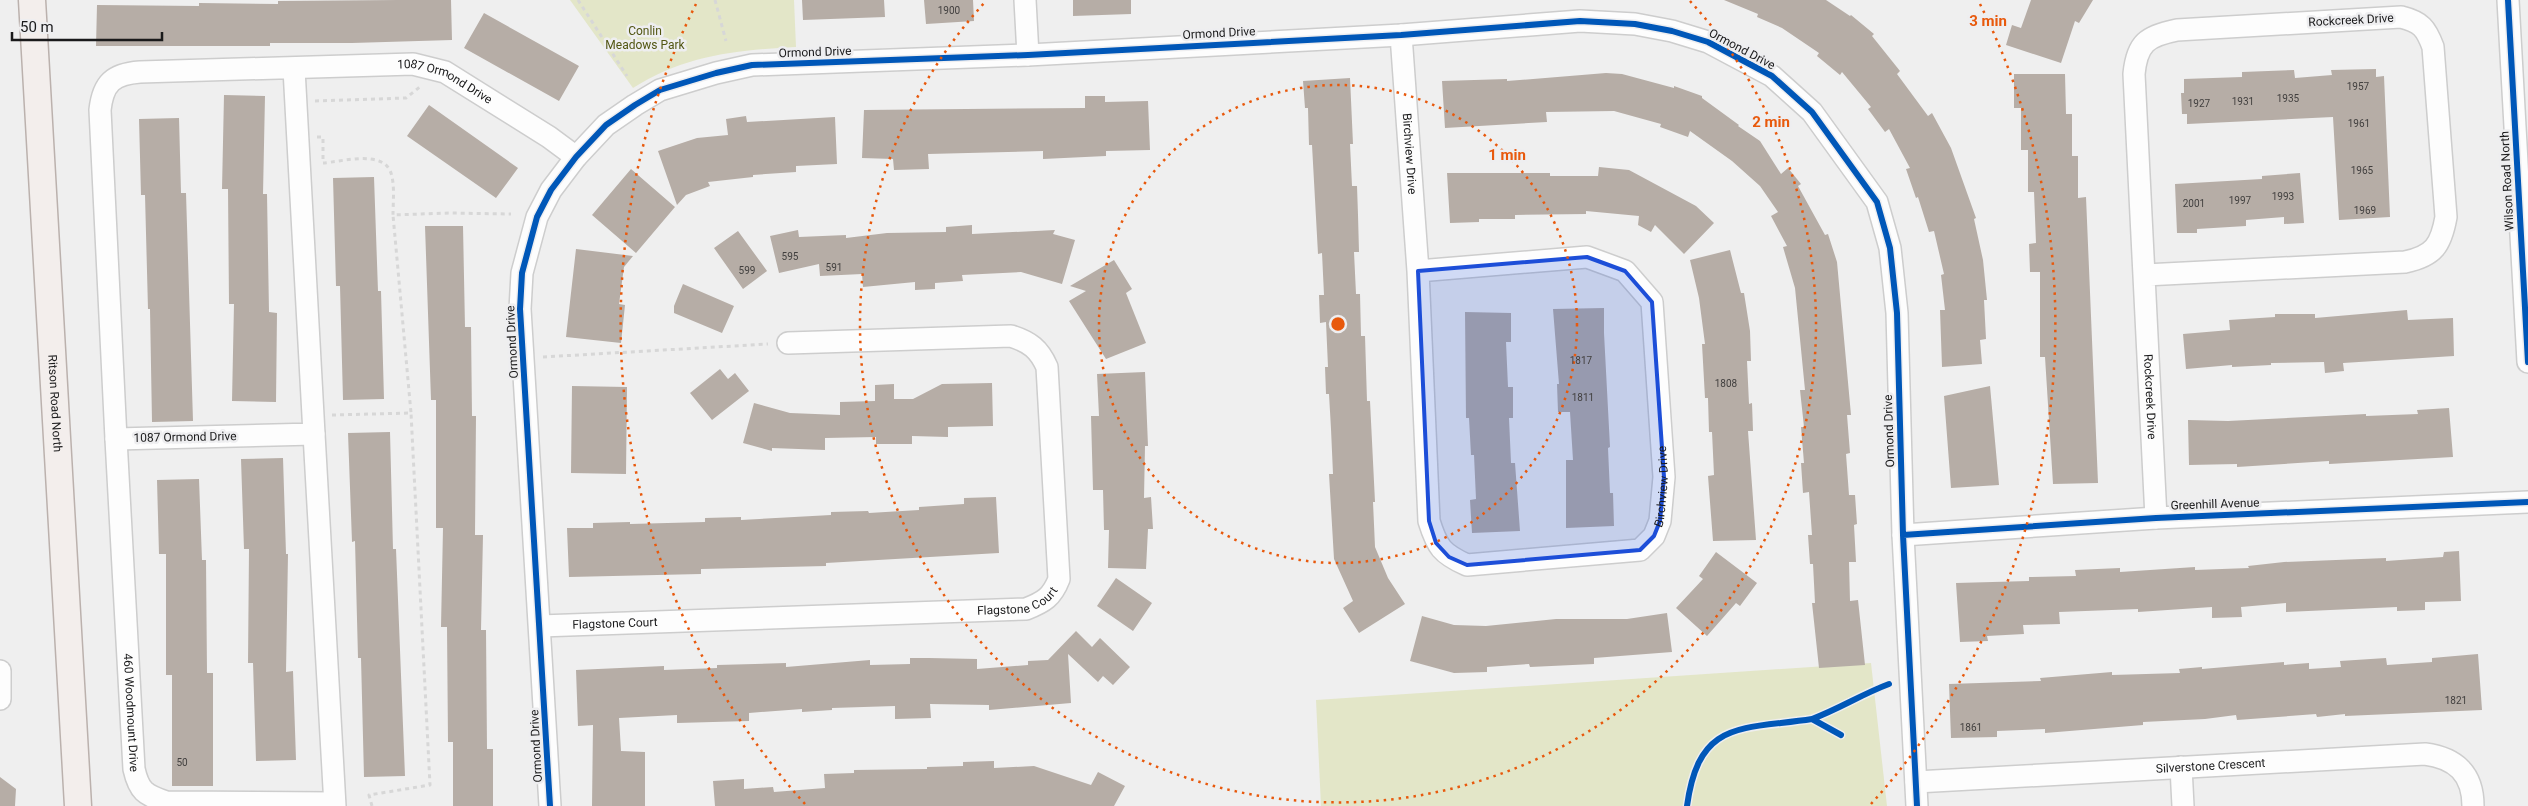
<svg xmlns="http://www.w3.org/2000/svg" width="2528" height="806" font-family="Roboto,sans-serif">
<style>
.green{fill:#e3e6c8}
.building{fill:#b6ada6}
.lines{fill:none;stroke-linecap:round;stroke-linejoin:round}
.minor-casing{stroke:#cdcdcd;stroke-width:24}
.major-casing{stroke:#bbb1ad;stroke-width:29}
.path{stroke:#d7d7d7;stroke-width:3;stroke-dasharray:4 4;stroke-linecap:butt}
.minor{stroke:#fdfdfd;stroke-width:21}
.major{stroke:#f3eeec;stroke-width:26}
.cycleway-casing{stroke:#eeeef0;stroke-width:9}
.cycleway{stroke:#0057b8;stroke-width:6}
.marked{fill:#1d4ed8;fill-opacity:0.2;stroke:#1d4ed8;stroke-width:4;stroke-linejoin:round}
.ring{fill:none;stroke:#e8590c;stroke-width:2.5;stroke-dasharray:2.5 5}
.labels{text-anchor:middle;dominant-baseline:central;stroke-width:5;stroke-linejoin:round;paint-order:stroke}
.number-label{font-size:10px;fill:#413f3e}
.street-label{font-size:12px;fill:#1a1a1b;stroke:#eeeef0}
.park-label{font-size:12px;fill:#525613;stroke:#eeeef0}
.centre{fill:#e8590c;stroke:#eeeef0;stroke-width:2.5}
.ring-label{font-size:15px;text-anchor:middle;font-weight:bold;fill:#e8590c;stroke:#eeeef0;stroke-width:5;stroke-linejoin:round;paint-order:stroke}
</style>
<rect width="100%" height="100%" fill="#efefef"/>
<path class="green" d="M570 0H794L796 47C737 50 685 55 633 88Z
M1871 663 1887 806H1321L1316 700Z"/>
<path class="building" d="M397 0H451L452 40 352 43H270V46H96L97 5 199 6V3L278 4V1Z
M802 0H884L885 17 803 20Z
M924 0H973L974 21 926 24Z
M1073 0H1131V14L1073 16Z
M1724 0H1826L1850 16 1851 15 1874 34 1872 36 1900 71 1897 74 1928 116 1932 113 1951 148 1976 218 1974 219 1983 260 1987 300H1984L1986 339 1980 340 1982 364 1942 367 1940 310H1945L1941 275 1944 274 1934 231 1929 232 1918 197 1916 198 1906 169 1910 168 1889 129 1885 132 1868 109 1871 107 1842 72 1840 75 1817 56 1819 53 1782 28 1757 17 1758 14Z
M2031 0H2093L2079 23 2075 21 2061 63 2006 45 2012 25 2021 28Z
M484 13 579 66 559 101 464 48Z
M2376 69V77L2384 76 2390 217 2339 220 2333 117 2187 124V114H2182L2181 93H2184V79L2242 77V72L2294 70 2295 78 2332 75 2331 70Z
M1606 73 1622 74 1674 88V86L1702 96V98L1739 125 1738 126 1760 141 1781 174 1788 168 1801 184 1798 186 1825 235 1828 234 1837 262 1851 415H1847L1850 453 1846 454 1849 495H1855L1857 524 1854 525 1856 562H1849L1850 601 1858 600 1865 665 1819 668 1812 603H1815L1813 564H1810L1808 535H1812L1809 492 1803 493 1801 463H1804L1801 427H1804L1800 390H1805L1795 288 1783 247 1787 246 1771 216 1778 212 1760 186 1732 161 1690 131 1688 137 1660 127 1661 124 1614 111 1546 112 1547 122 1445 128 1442 81 1507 79V81Z
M2014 74H2065L2066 114H2072V156H2078V198L2086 197 2098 483 2053 484 2045 357H2040V272H2030L2029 244 2036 243 2034 192H2028V150H2021V108H2014Z
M1350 78 1353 144H1350L1352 186H1357L1358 215 1359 252H1354L1356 294H1360L1361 336H1365L1367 401H1370L1375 502H1373L1375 547 1388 578 1405 604 1359 633 1343 608 1353 601 1334 559 1329 474H1333L1331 429 1329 394H1326L1325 367H1328L1326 322 1320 323 1319 295H1324L1322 253 1318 254 1312 145H1309L1308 108H1305L1303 81Z
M224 95 265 96 263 194H267L269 312 277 313 276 402 232 401 234 304H229L228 189H222Z
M1085 96H1105V102L1148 101 1150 150 1106 151V156L1043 159V151L928 154 929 169 894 170 893 159 862 158 864 110 1085 108Z
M429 105 518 168 496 198 407 136Z
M746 116 747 122 835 117 837 164 796 166V172L753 175V177L708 182 710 186 686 195 677 205 658 151 697 138 728 135 726 119Z
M179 118 181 193H186L193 421 152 422 150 309H148L145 195H141L139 119Z
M1599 167 1629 170 1696 206 1714 223 1684 254 1655 225 1651 232 1638 225 1639 216 1586 211V214L1515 215V219H1479V222L1450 223 1447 173H1550V176H1598Z
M631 169 675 207 636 253 592 215Z
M2300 173 2304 223 2284 224V217L2246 220V226L2197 229V233H2177L2175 184 2262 179V176Z
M374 177 378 291H381L384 399 343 400 340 286H336L333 178Z
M972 225V234L1055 230 1053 234 1075 240 1062 284 1021 272 962 275 963 281 935 283V289L915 290V282L863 287 862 274 820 276 819 264 779 273 770 236 798 230 799 237 846 235V238L887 233 946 232V227Z
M425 226H463L465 327H471L472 416H476L475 535H483L481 630H486L487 749H493V806H453V742H448L447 627H441L443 528H436V400H431Z
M738 231 767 271 743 289 714 248Z
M576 249 633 256 624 267 619 304 625 305 621 343 566 337Z
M1730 250 1741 293H1744L1750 331 1751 361H1747L1749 404 1752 403 1753 431H1748L1756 540 1713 541 1708 476 1714 475 1712 432H1709L1708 398H1705L1702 344H1705L1699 298 1690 260Z
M1114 260 1132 289 1126 293 1146 343 1106 359 1069 301 1086 291 1070 286Z
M683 284 734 306 722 333 674 313V306Z
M1604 308V333L1610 447 1608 448 1610 493H1613L1614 526 1566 528V460H1573L1570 412H1558L1557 384H1559L1553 309Z
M2407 310 2408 320 2453 318 2454 356 2343 363 2344 371 2325 373 2324 362 2271 363V365L2232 367V365L2186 369 2183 334 2230 330 2229 320 2275 317V314H2315V318Z
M1465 312 1511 313V342H1506L1508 387H1513V418H1509L1511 463H1515L1520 531 1472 533 1470 500 1476 499 1474 455H1471L1469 418H1466Z
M720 369 728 379 735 373 749 391 712 420 690 393Z
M1145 372 1148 446H1145L1144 498 1151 497 1153 529H1148L1146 569 1108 568 1109 530H1104L1103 490H1093L1091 416H1099L1097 374Z
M992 383 993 426 948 427V437L912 436V444H876V437L825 438V450L772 448V451L743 443 754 403 790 413 840 415V402L875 401V385L894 384V399H913L942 384Z
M572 386 627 387 626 474 571 473Z
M1990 386 1999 485 1951 488 1944 396Z
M2449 408 2453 457 2329 464V461L2237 467V464L2189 465 2188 420 2228 421 2366 414V416L2418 414 2417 410Z
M390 432 393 549H396L405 776 364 777 361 658H358L355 541 352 542 348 433Z
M283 458 286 554H288L286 672 293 671 296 760 256 761 253 663H248L249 549H244L241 459Z
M199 479 202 560H206L207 673H213V786H172V675H166V554H159L157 480Z
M996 497 999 553 826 563V566L701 569V574L569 577 567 528H593V523L630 522V524L705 522V518L741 517V520L831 515V512L868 511 869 513 919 510V507L964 504V498Z
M2459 551 2461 601 2425 602V610L2397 611V607L2286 612V603L2241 607 2242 617 2212 618V607L2138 612V609L2059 612 2060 624 2023 625 2024 634 1987 636 1988 641 1960 642 1956 583 2029 581V577L2076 576 2075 570 2120 568V572L2195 567V570L2249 568 2248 566 2284 562 2386 558V561L2443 557 2444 552Z
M1716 552 1757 583 1740 606 1736 603 1707 636 1676 608 1703 579 1699 576Z
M1116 578 1152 603 1133 631 1097 606Z
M1667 613 1672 652 1594 658V664L1530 667 1529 664 1487 667V672L1454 673 1410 661 1422 616 1454 625 1486 626 1556 619H1627Z
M1076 631 1092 647 1100 638 1130 667 1113 685 1103 676 1098 682 1068 654 1071 703 989 710V705L930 704 931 718 895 719V706L832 708V710L802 712V709L749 713V721L677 723V715L619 718 621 751 645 752V806H592L593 725 578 726 576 670 664 666V670L717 668V665L786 663V667L870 660V665L910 664V658H929L977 659V669L1028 665V661L1048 660Z
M2478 654 2482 710 2345 716V714L2317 717 2316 714 2237 720 2236 715 2205 719 2143 722V725L2045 733V729L1997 731V737L1951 738 1949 684 2041 681 2040 678 2112 672V675L2180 673 2179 669 2202 667V669L2284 662V665L2309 663V669L2341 667 2340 661 2386 658 2387 665 2432 662V658Z
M994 761V768L1034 766 1091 785 1098 772 1125 786 1114 806H715L713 781 744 779V789L773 787 774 792 825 788 824 774 854 773V770L927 769V767L963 766V762Z
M0 777 16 789 15 806H0Z"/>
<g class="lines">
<g class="minor-casing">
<g id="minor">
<path d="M1025 0 1028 55"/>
<path d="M2508 0 2528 362"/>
<path id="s1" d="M1401 35 1418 271 1429 521C1437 547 1442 554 1467 565L1640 550 1654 536 1660 521 1664 477 1652 302 1625 271 1587 257 1418 271"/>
<path id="s2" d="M294 69 314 434 116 439 100 110C103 83 113 74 140 72L413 64 445 72 549 137 576 157"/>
<path id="s3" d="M2145 275 2405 262C2434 256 2441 245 2446 217L2433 47C2426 28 2421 22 2401 17L2177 30C2147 36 2137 43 2134 74L2156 518"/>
<path d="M314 434 335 806"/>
<path id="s4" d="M116 439 134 769C139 791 145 795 166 802L334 803"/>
<path d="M1903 535 2156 518 2528 502"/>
<path id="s5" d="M540 626 1026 609C1044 602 1052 597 1059 579L1047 367C1039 349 1030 342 1011 336L788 343"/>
<path d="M0 671V699"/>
<path d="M2181 767 2183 806"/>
<path id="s6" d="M1916 782 2425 754C2456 758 2473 774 2473 806"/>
<path d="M550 806 520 309 522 273 537 217 551 190 576 157 606 125 635 105 660 90 716 73 752 65 1028 55 1401 35 1580 21 1635 24 1672 31 1708 42 1772 76 1812 112 1877 202 1890 248 1897 313 1903 535 1917 806"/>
</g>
</g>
<g class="major-casing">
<g id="major">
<path id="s7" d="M32 0 78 806"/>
</g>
</g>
<path class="path" d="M578 0 627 76
M715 0 726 41
M315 101 406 98 421 86
M317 137H323V163C341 162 383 149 391 173 395 185 393 203 393 215L449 213 511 214
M543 357 768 344
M332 415 411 413 393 215
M372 806 369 795 430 785 411 413"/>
<use href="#minor" class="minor"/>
<use href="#major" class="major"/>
<g class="cycleway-casing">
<path id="cycleway" d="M2508 0 2528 362
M1903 535 2156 518 2528 502
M1841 735 1812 719C1839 709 1862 694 1889 684
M550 806 520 309 522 273 537 217 551 190 576 157 606 125 635 105 660 90 716 73 752 65 1028 55 1401 35 1580 21 1635 24 1672 31 1708 42 1772 76 1812 112 1877 202 1890 248 1897 313 1903 535 1917 806
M1687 806C1699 719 1741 730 1812 719"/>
</g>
<use href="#cycleway" class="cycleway"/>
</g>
<path class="marked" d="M1587 257 1625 271 1652 302 1664 477 1660 521 1654 536 1640 550 1467 565 1449 557 1436 543 1429 521 1418 271Z"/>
<g class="ring">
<circle cx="1338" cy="324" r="239"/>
<path d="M1690 1A478 478 0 1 1 986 1"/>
<path d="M805 804A717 717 0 0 1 696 4M1980 4A717 717 0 0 1 1871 804"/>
</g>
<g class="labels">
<g class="number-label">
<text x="949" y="10">1900</text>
<text x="2358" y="86">1957</text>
<text x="2288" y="98">1935</text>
<text x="2243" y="101">1931</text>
<text x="2199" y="103">1927</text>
<text x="2359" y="123">1961</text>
<text x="2362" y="170">1965</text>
<text x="2283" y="196">1993</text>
<text x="2240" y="200">1997</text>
<text x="2194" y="203">2001</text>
<text x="2365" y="210">1969</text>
<text x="790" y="256">595</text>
<text x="834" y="267">591</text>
<text x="747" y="270">599</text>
<text x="1581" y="360">1817</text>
<text x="1726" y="383">1808</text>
<text x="1583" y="397">1811</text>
<text x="2456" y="700">1821</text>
<text x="1971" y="727">1861</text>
<text x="182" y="762">50</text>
</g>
<g class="street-label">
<text transform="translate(2351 20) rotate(-3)">Rockcreek Drive</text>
<text transform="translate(1219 33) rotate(-3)">Ormond Drive</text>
<text transform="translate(1742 49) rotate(28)">Ormond Drive</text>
<text transform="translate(815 52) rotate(-2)">Ormond Drive</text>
<text stroke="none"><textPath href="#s2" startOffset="1264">1087 Ormond Drive</textPath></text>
<text stroke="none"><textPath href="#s1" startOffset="119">Birchview Drive</textPath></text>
<text transform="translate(2507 181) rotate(-93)">Wilson Road North</text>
<text transform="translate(512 342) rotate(-93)">Ormond Drive</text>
<text stroke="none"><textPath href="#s3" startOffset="1160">Rockcreek Drive</textPath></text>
<text stroke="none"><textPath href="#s7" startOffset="404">Ritson Road North</textPath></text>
<text transform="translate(1889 431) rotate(-92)">Ormond Drive</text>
<text transform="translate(185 437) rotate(-1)">1087 Ormond Drive</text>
<text stroke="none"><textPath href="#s1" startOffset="792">Birchview Drive</textPath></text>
<text transform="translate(2215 504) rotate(-2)">Greenhill Avenue</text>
<text stroke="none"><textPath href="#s5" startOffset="480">Flagstone Court</textPath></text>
<text stroke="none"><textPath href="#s5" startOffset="75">Flagstone Court</textPath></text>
<text stroke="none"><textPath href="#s4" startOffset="274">460 Woodmount Drive</textPath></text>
<text transform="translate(536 746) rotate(-93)">Ormond Drive</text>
<text stroke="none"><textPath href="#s6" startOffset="295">Silverstone Crescent</textPath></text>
</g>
<g class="park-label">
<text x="645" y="31">Conlin<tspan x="645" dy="14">Meadows Park</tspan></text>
</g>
</g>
<circle cx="1338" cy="324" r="8" class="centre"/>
<g class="ring-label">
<text x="1988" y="26">3 min</text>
<text x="1771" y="127">2 min</text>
<text x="1507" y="160">1 min</text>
</g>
<path d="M12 32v8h150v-8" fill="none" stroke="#1a1a1b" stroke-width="2.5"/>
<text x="20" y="32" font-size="15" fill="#1a1a1b" stroke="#eeeef0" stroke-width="4" paint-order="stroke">50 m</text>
</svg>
